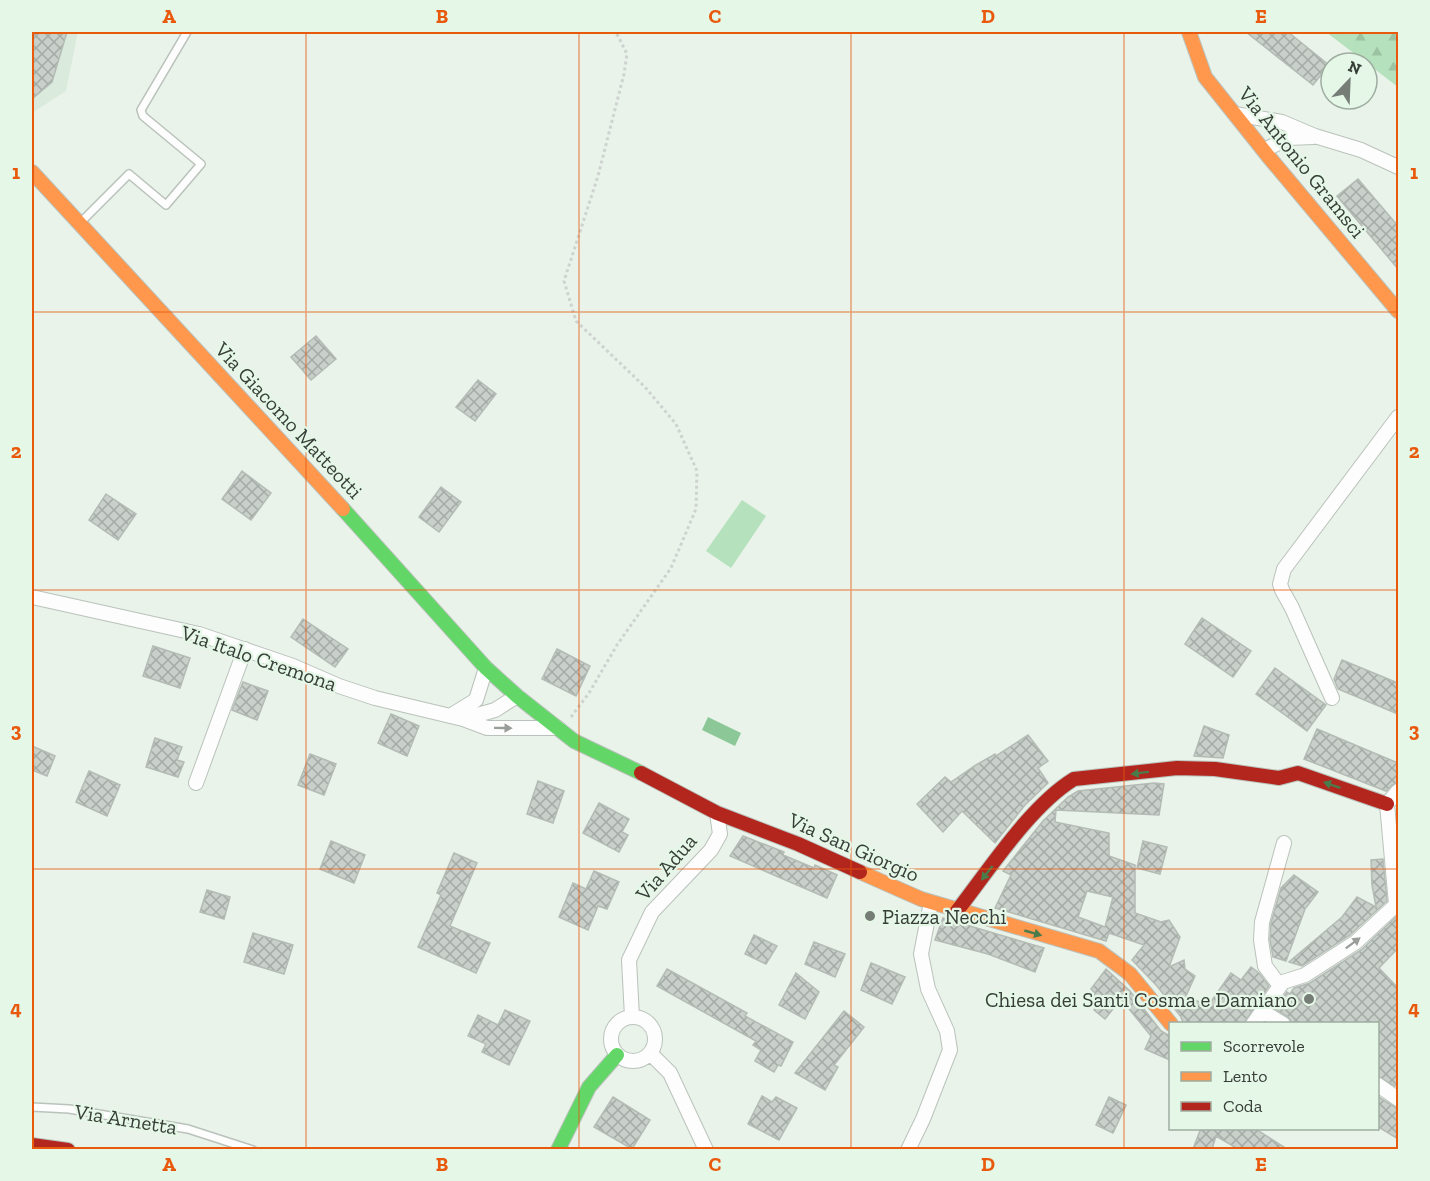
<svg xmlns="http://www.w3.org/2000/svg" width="1430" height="1181" font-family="'Zilla Slab',serif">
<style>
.built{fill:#daebdd}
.forest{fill:url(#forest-firs)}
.garden{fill:#b5e1bc}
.water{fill:#8cc897}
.building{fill:url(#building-cross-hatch);stroke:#b4bbb5;stroke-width:1.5;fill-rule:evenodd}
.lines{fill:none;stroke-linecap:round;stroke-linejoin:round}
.lane-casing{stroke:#bac2bb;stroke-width:10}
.street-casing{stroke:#bac2bb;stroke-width:16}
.fast-casing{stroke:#bac2bb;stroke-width:16}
.slow-casing{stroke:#bac2bb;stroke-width:16}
.jam-casing{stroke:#bac2bb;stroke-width:16}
.path{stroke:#cfd3d0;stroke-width:3;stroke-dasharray:3 3;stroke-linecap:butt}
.lane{stroke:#fcfdfc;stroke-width:7}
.street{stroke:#fcfdfc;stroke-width:14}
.fast{stroke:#63d668;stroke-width:14}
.slow{stroke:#ff974d;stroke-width:14}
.jam{stroke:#b3261e;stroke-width:14}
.oneway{fill:#9a9e9a}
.oneway2{fill:#497b4b}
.grid{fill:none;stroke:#e8590c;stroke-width:1.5;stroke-opacity:0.55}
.poi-dot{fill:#757d76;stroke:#e5f7e7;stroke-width:2}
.labels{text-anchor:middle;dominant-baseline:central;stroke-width:4.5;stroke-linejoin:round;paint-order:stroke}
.street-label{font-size:21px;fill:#373e38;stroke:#e5f7e7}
.poi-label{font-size:21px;fill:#373e38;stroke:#e5f7e7;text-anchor:start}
.neatline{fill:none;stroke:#e8590c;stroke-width:2}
.grid-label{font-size:20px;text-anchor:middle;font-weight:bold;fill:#e8590c}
</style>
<defs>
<pattern id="forest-firs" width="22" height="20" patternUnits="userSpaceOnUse" patternTransform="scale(1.5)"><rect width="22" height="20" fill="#b5e1bc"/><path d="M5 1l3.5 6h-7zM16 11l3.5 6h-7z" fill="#9cc2a2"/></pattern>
<pattern id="building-cross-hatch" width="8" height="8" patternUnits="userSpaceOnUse" patternTransform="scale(1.5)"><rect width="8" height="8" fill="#c9d0ca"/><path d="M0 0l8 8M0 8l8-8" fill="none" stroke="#a4aaa5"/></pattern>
</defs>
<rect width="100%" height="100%" fill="#e9f3ea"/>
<path class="built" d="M32 32H78L66 91 32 113Z"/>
<path class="forest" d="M1326 32H1398V87Z"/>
<path class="garden" d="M742 500 766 516 731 568 706 551Z"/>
<path class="water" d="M708 717 741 733 735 746 702 730Z"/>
<path class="building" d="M32 32H67L52 82 32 99Z
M1246 32H1288L1329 65 1313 85Z
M1358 179 1398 226V269L1337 196Z
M316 336 336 359 311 380 291 357Z
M478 380 496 394 475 421 456 407Z
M242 471 271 493 251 520 222 499Z
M441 487 461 502 439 532 419 517Z
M106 494 136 514 118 540 89 520Z
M1202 618 1251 651 1233 677 1185 644Z
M303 619 348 649 335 667 291 637Z
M153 646 190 658 180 688 143 676Z
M557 649 590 666 576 696 542 679Z
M1342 660 1398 683V714L1338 689 1334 679Z
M1275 668 1326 705 1307 731 1256 694Z
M243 682 268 691 257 720 232 710Z
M391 714 419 726 407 756 378 743Z
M1204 726 1229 735 1223 758 1194 756Z
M1317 729 1398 763V782L1392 785 1386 791 1304 759Z
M1028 735 1048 761 1038 768 1048 783 1025 805 995 843 962 811 943 832 917 804 945 777 951 782 976 765 995 754 996 756Z
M155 738 182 747 177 760 184 762 178 777 146 767Z
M32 746 55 756 47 776 32 770Z
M310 754 336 764 324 795 298 785Z
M89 771 120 785 107 816 76 802Z
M538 781 564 791 553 823 527 814Z
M1154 783 1164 784 1159 815 1056 810 1055 822 1109 833V856L1135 865V913L1161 922 1169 920 1180 937 1169 967 1184 960 1185 969 1195 976 1186 996 1208 1006 1231 973 1241 980 1251 967 1259 973 1269 986 1244 1023H1183L1181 1017 1157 986 1132 960 1144 945 1109 933 1106 941 995 908 1011 875 1003 871 1043 821 1068 797 1078 791ZM1087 891 1113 897 1105 927 1078 917Z
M599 803 629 819 622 832 628 835 619 852 583 833Z
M743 836 784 852 783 855 814 868 815 865 837 875 827 898 730 856Z
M331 841 365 855 354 883 320 869Z
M1143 841 1167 847 1160 874 1137 868Z
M454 853 477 863 450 926 490 943 476 973 418 947 441 895 437 893Z
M1383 859 1387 901 1350 935 1302 966 1289 962 1342 917 1357 897 1376 907 1372 885 1371 860Z
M594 871 619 882 607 909 598 906 588 930 559 917 573 883 586 889Z
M1294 875 1318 892 1305 909 1286 961 1273 957 1270 940 1271 923 1281 888Z
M207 890 230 897 224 919 200 912Z
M1398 915V948L1379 968 1398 988V1081L1395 1086 1377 1076V1023H1292L1288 1017 1275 1009 1287 992 1290 994 1294 988 1310 983 1361 950Z
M943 918 1044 948 1035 972 988 954 935 940Z
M253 933 293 945 284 974 244 962Z
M754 935 777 946 766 964 745 954Z
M814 942 845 954 835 977 805 964Z
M871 963 905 977 892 1004 861 990Z
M667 969 747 1013 745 1016 793 1042 781 1066 778 1065 774 1072 755 1061 761 1050 753 1045 756 1041 657 986Z
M1106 969 1130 991 1161 1031 1170 1036V1060L1145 1049 1151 1036 1121 999 1105 1019 1094 1010 1097 1007 1089 1000 1095 993 1091 989Z
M796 973 819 992 805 1019 779 1005Z
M505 1010 530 1021 509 1065 482 1052 486 1044 468 1036 478 1015 498 1025Z
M844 1011 864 1027 834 1065 838 1067 825 1090 795 1073Z
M762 1096 772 1102 776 1097 797 1108 779 1140 748 1124Z
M1377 1096 1393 1106 1398 1108V1139L1377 1126Z
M613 1097 650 1120 632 1149 594 1127Z
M1109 1097 1126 1105 1113 1133 1096 1125Z
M1201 1128H1254L1287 1149H1238L1216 1136 1212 1149H1193Z"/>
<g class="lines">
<g class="lane-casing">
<path id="lane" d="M81 222 129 174 166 205 201 164 143 116 141 110 187 32
M32 1107 69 1109 188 1129 253 1150"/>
</g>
<g class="street-casing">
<path id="street" d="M1235 114 1282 122 1315 136 1361 150 1398 167
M1264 150 1289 138 1313 137
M32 597 199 634 293 666 339 686 375 698 463 719 487 728H558
M1332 698 1292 608 1282 590 1280 584 1284 569 1398 417
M450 716 476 700 486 668
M463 719 495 710 517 696
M196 783 245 649
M1396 904 1387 804 1398 791
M1280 986 1265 966 1261 940 1262 922 1284 843
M1262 1011 1283 1024
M632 1017 629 960 652 912 711 850 720 834 717 813
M611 1039a22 22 0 1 1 44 0a22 22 0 1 1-44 0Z
M1253 1024 1283 982 1305 975 1356 942 1398 903
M650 1053 670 1073 706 1150
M1378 1085 1398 1099
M908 1150 923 1119 950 1050 947 1031 928 989 921 954 931 902"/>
</g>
<g class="fast-casing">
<path id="fast" d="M343 509 486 668 517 696 574 741 641 773
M558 1150 589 1087 617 1055"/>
</g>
<g class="slow-casing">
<path id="slow" d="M1189 32 1205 77 1268 156 1398 311
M32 172 343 509
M860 872 921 899 1099 951 1130 974 1171 1024"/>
</g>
<g class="jam-casing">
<path id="jam" d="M641 773 717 813 798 844 860 872
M957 911C989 870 1030 806 1074 779L1177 768 1215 769 1279 778 1298 773 1387 804
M32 1145 68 1150"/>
</g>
<path class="path" d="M571 717 589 693 617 645 671 568 696 509 697 471 676 424 645 387 576 321 564 281 598 176 624 74 627 54 618 36 614 32"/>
<use href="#lane" class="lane"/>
<use href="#street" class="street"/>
<use href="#fast" class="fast"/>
<use href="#slow" class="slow"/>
<use href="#jam" class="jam"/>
</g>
<defs><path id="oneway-solid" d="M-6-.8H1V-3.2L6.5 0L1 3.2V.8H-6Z" transform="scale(1.5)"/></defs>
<g class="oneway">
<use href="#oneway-solid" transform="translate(503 728) rotate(1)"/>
<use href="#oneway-solid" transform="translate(1353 943) rotate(-37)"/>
</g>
<g class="oneway2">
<use href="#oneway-solid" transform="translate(1140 773) rotate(173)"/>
<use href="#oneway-solid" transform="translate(1332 785) rotate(-161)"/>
<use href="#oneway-solid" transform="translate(987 873) rotate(128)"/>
<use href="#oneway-solid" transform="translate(1033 933) rotate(16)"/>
</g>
<path class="grid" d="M306 32V1150M579 32V1150M851 32V1150M1124 32V1150M32 312H1398M32 590H1398M32 869H1398"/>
<g class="poi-dot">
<circle cx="870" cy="916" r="6"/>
<circle cx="1309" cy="999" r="6"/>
</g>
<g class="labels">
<g class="street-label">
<text transform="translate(1302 162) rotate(51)">Via Antonio Gramsci</text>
<text transform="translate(289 420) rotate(47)">Via Giacomo Matteotti</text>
<text transform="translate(259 658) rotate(19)">Via Italo Cremona</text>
<text transform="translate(854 847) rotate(24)">Via San Giorgio</text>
<text transform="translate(666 867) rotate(-49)">Via Adua</text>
<text transform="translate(126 1119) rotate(9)">Via Arnetta</text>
</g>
<g class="poi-label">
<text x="882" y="916">Piazza Necchi</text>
<text x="1297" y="999" text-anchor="end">Chiesa dei Santi Cosma e Damiano</text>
</g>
</g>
<rect width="1430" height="1181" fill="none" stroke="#e5f7e7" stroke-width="66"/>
<rect x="1169" y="1022" width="210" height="108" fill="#e5f7e7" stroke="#9fada1" stroke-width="1.5"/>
<rect x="1181" y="1042" width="30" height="9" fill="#63d668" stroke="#9fada1" stroke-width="1.5"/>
<text x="1223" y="1052" font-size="18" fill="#373e38">Scorrevole</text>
<rect x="1181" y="1072" width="30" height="9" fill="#ff974d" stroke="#9fada1" stroke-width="1.5"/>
<text x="1223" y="1082" font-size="18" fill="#373e38">Lento</text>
<rect x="1181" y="1102" width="30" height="9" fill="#b3261e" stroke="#9fada1" stroke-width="1.5"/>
<text x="1223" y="1112" font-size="18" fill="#373e38">Coda</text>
<g transform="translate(1349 81) rotate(23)"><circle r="28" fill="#e5f7e7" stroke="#9fada1" stroke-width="1.5"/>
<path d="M0-4.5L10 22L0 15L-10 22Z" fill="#757d76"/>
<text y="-9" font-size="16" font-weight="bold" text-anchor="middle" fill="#373e38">N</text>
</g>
<rect x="33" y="33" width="1364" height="1115" class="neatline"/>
<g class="grid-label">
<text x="169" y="23">A</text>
<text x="442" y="23">B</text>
<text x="715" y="23">C</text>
<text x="988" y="23">D</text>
<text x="1261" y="23">E</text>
<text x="16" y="179">1</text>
<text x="1414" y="179">1</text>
<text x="16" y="458">2</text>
<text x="1414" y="458">2</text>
<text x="16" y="737">3</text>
<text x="1414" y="737">3</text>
<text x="16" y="1015">4</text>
<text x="1414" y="1015">4</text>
<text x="169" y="1171">A</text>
<text x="442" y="1171">B</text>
<text x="715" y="1171">C</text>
<text x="988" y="1171">D</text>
<text x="1261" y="1171">E</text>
</g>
</svg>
